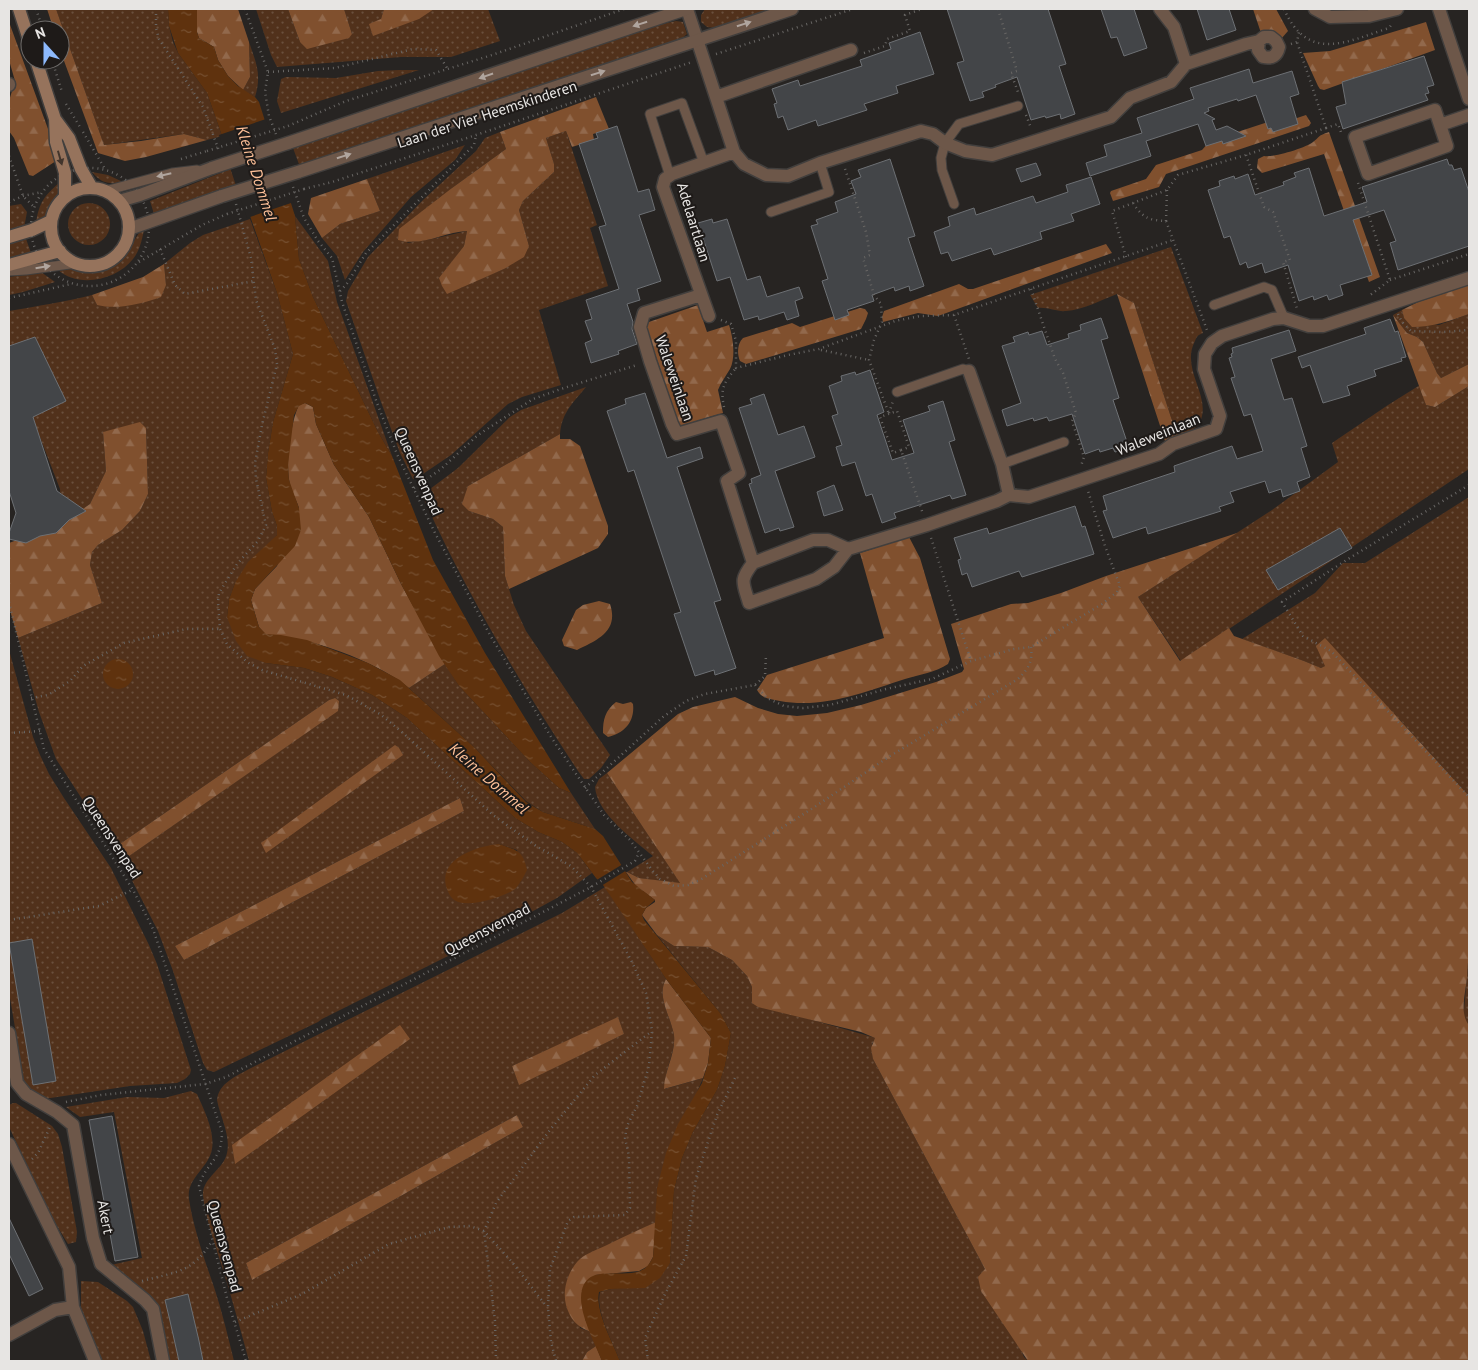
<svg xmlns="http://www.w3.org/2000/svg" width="1478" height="1370" font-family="'PT Sans',sans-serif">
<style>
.grass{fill:url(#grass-dots);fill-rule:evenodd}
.forest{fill:url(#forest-firs)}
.water{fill:url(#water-ripples)}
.pier{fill:#272422}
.building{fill:#434548;stroke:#6d7074}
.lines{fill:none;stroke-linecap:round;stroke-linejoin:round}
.service-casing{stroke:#423f3d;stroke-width:11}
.minor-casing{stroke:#423f3d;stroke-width:15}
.tertiary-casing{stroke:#423f3d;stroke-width:15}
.secondary-casing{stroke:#423f3d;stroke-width:15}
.path{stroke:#686664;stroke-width:2.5;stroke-dasharray:1 4;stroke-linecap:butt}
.service{stroke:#6d5749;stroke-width:9}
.minor{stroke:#6d5749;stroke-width:12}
.tertiary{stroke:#6d5749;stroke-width:12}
.secondary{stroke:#96735c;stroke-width:12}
.tertiary-bridge-casing{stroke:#423f3d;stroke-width:15;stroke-linecap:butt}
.path-bridge{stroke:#686664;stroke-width:2.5;stroke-dasharray:1 4;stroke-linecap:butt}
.tertiary-bridge{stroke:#6d5749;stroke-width:12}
.oneway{fill:#b0a59e}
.oneway2{fill:#42352c}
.labels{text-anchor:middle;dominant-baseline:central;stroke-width:4;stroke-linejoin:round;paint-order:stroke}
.street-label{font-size:15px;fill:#e7e5e3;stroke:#1e1a18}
.water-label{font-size:16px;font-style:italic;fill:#fec098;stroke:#1e1a18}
</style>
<defs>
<pattern id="grass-dots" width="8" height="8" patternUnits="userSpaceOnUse" patternTransform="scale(1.25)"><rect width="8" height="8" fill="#51311b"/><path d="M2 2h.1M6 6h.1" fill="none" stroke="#6a4f3c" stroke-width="1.8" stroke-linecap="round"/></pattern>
<pattern id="forest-firs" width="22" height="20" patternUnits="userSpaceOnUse" patternTransform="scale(1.25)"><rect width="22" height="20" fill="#80502e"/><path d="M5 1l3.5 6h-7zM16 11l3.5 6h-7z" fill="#92694c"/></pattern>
<pattern id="water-ripples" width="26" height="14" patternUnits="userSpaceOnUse" patternTransform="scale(1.25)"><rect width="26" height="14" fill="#5f320e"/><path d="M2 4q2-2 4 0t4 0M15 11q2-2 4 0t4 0" fill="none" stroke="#765031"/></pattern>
</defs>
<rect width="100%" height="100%" fill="#272422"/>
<path class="grass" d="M56 9H168L169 26 173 42 178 53 207 93 222 136 207 140 184 134 104 145Z
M256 9H288L300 42 352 34 344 9H384L381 19 373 35 434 9H488L500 41 451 57H401L277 67 271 55Z
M705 9H777L714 28 707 27 701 22V15Z
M676 21 683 22 687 34 678 42 300 167 293 148 385 115 654 26Z
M249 42C256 63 262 74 255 97L243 90 250 77Z
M399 70H419L281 113 277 101 281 79 286 77 336 78 378 71Z
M566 131 597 225 590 228 608 286 539 310 561 385 522 397 508 404 451 455 417 478 413 479 400 453 381 402 346 301 348 291 368 257 423 200 476 151 485 138 500 132 506 149 452 188 407 243 432 239 467 231 464 246 440 278 461 288 467 284 504 269 529 246 519 210 523 201 554 172V164L546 138Z
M465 145 455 160 411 197 363 252 345 280 337 256 322 238 340 224 380 211 367 179Z
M233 168 282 173 154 214 150 201Z
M92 172 108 175 123 182C109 185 101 183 92 172Z
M59 183V191L47 215 36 223C39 203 44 196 59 183Z
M68 224a21 21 0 1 1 42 0a21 21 0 1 1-42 0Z
M21 204 27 212 24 228 9 232V206Z
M295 216 328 261 337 302 392 456 378 432 313 297 299 259Z
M250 219 277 293 293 354 273 422 268 453 266 478 272 512 277 526V535L235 583 229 599 227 617 266 663 304 668 332 677 372 695 407 718 515 818 538 832 562 842 577 853 592 873 557 898 482 939 322 1019 318 1022 214 1072 207 1070 203 1063 173 971 158 931 122 861 337 711 335 698 329 700 114 848 56 759 39 712 18 638 102 603 90 565 92 552 98 545 122 530 140 511 148 494 146 428 103 432 106 471 90 504 62 523 60 489 19 383 9 386V311C37 306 65 302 92 295L97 305 166 285 164 264 190 243 203 235ZM460 798 464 811 184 960 175 946ZM499 844 517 850 521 881 514 889 492 899Z
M145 226C142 238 141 249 133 259 117 280 78 289 57 269 83 266 107 277 127 252 134 244 136 234 145 226Z
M25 236 31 253 9 260V241Z
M1171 247 1203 333C1198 335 1197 336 1195 341 1180 369 1212 396 1200 422 1197 429 1185 433 1177 436L1134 303 1117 294C1101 300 1083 310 1066 311 1057 312 1048 307 1038 308L1030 295Z
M41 272 55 282 23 292 9 295V277Z
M1402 310 1404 318 1439 325 1469 314V364L1441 378 1437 373 1423 342 1417 337 1407 333 1393 315Z
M1420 385 1426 405 1435 407 1469 386V469L1181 661 1138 597 1272 510 1338 462 1332 443 1388 405Z
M586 387C573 403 562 412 560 434L468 486 469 511 493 519 503 527 505 576 514 605 526 631 610 755 601 768 589 779H584L578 771C520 683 465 591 422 495L458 468 510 417 521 410Z
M1469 497V796L1400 720 1325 666 1321 668 1304 661 1242 639 1315 593 1343 563H1365Z
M9 650 33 737 40 755 49 774 64 798 111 868 149 945 157 964 191 1070 190 1074 185 1079 177 1083 130 1086 44 1099 25 1087 9 992Z
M445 664 459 686 530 762 559 788 571 793 595 829 543 812 526 801 475 748 409 688Z
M607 773 681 884 639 878 627 872 653 856C634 840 597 814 595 787L599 779Z
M605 887 666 979C656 996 671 1017 674 1035 676 1054 663 1071 665 1089L703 1078 657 1188 656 1222 580 1260V1328L591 1332 596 1346 587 1352 582 1361H249C241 1332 233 1302 224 1273 217 1250 205 1218 203 1195 202 1178 224 1169 227 1153 231 1136 220 1116 217 1100 219 1083 235 1077 249 1069L562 913ZM618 1018 624 1034 519 1084 512 1066ZM400 1026 235 1163 233 1145ZM517 1115 523 1127 252 1280 246 1263Z
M657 935 674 946 708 947 732 960 747 976 752 987V1003L876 1038 872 1044 873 1059 985 1269 1024 1357 1028 1361H620C613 1343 595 1311 600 1292L611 1289 624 1288 670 1263 674 1191 682 1158 693 1132 717 1090 725 1066 731 1033 721 1014Z
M1469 952V1025L1464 1019V1009Z
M191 1091 197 1094C204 1110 215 1131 212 1149 209 1168 186 1178 189 1199 193 1227 205 1261 214 1287 222 1311 228 1337 234 1361H169L155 1303 111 1265 142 1258 114 1112 80 1117 66 1107 127 1097 164 1098Z
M13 1103H16L52 1126 58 1134 62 1147 77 1232 76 1242 68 1244 54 1221 9 1127V1105Z
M81 1281 98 1282 127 1301 133 1307 143 1331 151 1361H101L81 1321Z"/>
<path class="forest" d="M47 9H56L104 145 141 141 184 134 207 140 146 157 125 161 98 153 60 50V30H54Z
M197 9H238L249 42 250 77 243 90 228 76 218 60 214 47 199 38 197 32Z
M288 9H344L352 34 349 38 307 49 300 42Z
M384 9H434L419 19 373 36 369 24 381 19Z
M1253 9H1276L1288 31 1281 39C1276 31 1270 28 1261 33Z
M9 22 59 159 33 176 29 175 14 138 9 131V101L15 81 9 60Z
M1426 22 1435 50 1324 90 1320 89 1318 86 1303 53 1330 51Z
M596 97 609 129 593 134 594 140 572 147 566 131 546 138 554 164V172L523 201 519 210 529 246 524 257 504 269 447 294 442 286 439 278 464 246 467 231C444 232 422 247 398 240L399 229 452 188 506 149 500 132Z
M1306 115 1311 123 1309 126 1166 174 1159 187 1113 201 1110 193 1111 191 1146 179 1156 165 1202 150 1210 141 1271 121 1279 124Z
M1329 132 1380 277 1369 282 1324 154 1262 173 1257 168 1258 159 1264 156C1272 158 1306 148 1313 142 1321 136 1317 136 1329 132Z
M367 179 380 211 340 224 322 238 308 214 311 198Z
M1106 244 1112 253 938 316 918 313 883 322 882 317 884 311 959 284 968 289H973Z
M164 264 166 285 161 297C141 304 118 310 97 305L92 295 143 277Z
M1469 285V314C1450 321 1432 327 1412 327L1404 318 1402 310 1418 302Z
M1117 294 1134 303 1177 436 1165 441Z
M698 305 707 332 729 325C733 337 736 357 730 369 726 376 721 382 718 390L723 413 680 426 678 422 646 327 649 322Z
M860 308 865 309 868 313 866 319 861 329 746 364 740 361C737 354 737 344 743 338L792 323 800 327Z
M1393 315 1407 333 1417 337 1423 342 1437 373 1441 378 1469 364V386L1435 407 1426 405Z
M305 403 313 407 316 424 334 465 369 517 401 584 445 664 409 688C377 661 307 636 266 635L259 627 251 600 255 589 277 566 299 508C296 499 290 489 289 479 286 461 291 421 299 405Z
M140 422 146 428 148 494 140 511 122 530 98 545 92 552 90 565 102 603 18 638 9 607V543L62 523 90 504 106 471 103 432Z
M560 434V439H570L580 446 608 526V534L598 548 509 589 505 576 503 527 493 519 469 511 462 504 468 486Z
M1237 533 1138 597 1180 661 1229 628 1234 636 1304 661 1321 668 1325 666 1316 646 1325 638 1469 796C1469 856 1472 917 1467 977 1466 991 1459 1014 1469 1025V1361H1028L981 1291 978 1277 985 1269 873 1059 871 1048 875 1038 861 1032 758 1007 752 1003V987L747 976 732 960 708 947 674 946 657 935 642 915 646 908 655 902V900L636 886 626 872H627L639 878 680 883 607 773 678 714 693 707 735 697 758 708 778 714 797 716 827 713 861 705 936 682 962 672 964 669 951 624 1011 604 1028 603 1061 593 1106 576Z
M909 537 920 558 950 659 948 664C936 672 919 675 905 679 865 692 823 709 780 701 770 699 762 699 757 690L767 675 884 638 860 553Z
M599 601 610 604C619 631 598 640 577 650L564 646 562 640 576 610 583 605Z
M335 698 339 701 338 711 122 861 114 848 329 700Z
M616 702 623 704 631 702 633 704C635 721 625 733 608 737L603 733C603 719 605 711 616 702Z
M395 745 399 748 403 755 266 853 261 843Z
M460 798 464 811 184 960 175 946Z
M666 979 711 1038 708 1063 703 1078 664 1089C664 1071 676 1054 674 1035 671 1017 656 996 666 979Z
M618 1017 624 1034 519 1085 512 1066Z
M400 1025 410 1039 235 1164 232 1145Z
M517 1115 523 1127 252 1280 246 1263Z
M656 1222 653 1257 648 1266 639 1271 595 1275 585 1319 591 1332C577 1327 570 1319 566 1305 562 1290 568 1270 580 1259 587 1253 599 1249 607 1245 623 1237 640 1229 656 1222Z
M596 1346 602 1361H582L587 1352Z"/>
<path class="water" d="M168 9H197V32L199 38 214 47 218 60 228 76 238 86 255 97 259 102 295 216 299 259 313 297 378 432 392 456 433 560 485 653 571 793 559 788 530 762 459 686 439 656 401 584 369 517 334 465 316 424 313 407 305 403 299 406 294 415 288 465 289 480 299 508 301 530 295 546 255 589 251 600 259 627 266 634 281 635 307 640 368 663 400 680 475 748 526 802 543 812 595 829 603 836 632 882 655 900 646 908 642 915 644 920 721 1014 731 1033 725 1066 717 1090 693 1132 682 1158 674 1191 670 1263 660 1278 645 1288 611 1289 599 1292C595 1311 613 1343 620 1361H602C595 1344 581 1317 581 1298 582 1261 620 1279 640 1271 647 1268 650 1263 653 1257L657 1188 666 1153 678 1124 702 1083 708 1063 711 1038 666 979 603 885 596 878 577 853 562 842 538 832 515 818 407 718 372 695 332 677 304 668 266 663 247 656 236 641 227 617 229 599 235 583 248 562 277 535V526L272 512 266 478 268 453 273 422 293 354 277 293 207 93 178 53 169 26Z
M103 674a15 15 0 1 1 30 0a15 15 0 1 1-30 0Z
M499 844C516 850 523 850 527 870 524 876 520 884 515 889 504 897 469 908 456 901 450 898 448 892 446 886 439 858 478 846 499 844Z"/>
<path class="pier" d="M266 119 294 202 247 218 219 135Z
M623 864 627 870 601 886 595 881Z"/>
<path class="building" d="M947 9H1048L1066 64 1059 66 1075 114 1061 119 1060 114 1046 118 1045 116 1031 120 1017 77 995 85 996 87 982 92 984 97 970 101 957 63 964 61Z
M1101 9H1134L1147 48 1124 56 1117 37 1111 38Z
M1197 9H1229L1236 30 1207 40Z
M920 32 934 74 896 86 898 93 864 104 867 110 818 126 816 120 788 130 783 116 778 118 774 104 777 103 772 89 798 80 800 86 862 66 860 60 891 49 889 43Z
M1424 56 1434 85 1427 87 1429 93 1425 94 1428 100 1343 129 1336 107 1346 104 1342 82Z
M1249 69 1253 83 1292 71 1299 94 1290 97 1298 124 1273 132 1271 128 1268 129 1256 95 1238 101 1237 99 1208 108 1209 111 1204 113 1215 119 1212 120 1216 130 1227 126 1246 136 1223 144 1222 141 1206 146 1198 124 1146 141 1151 156 1090 176 1086 163 1107 156 1104 145 1142 133 1137 118 1194 99 1190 88Z
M617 126 638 192 649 189 655 210 639 215 661 281 637 289 640 300 627 304 633 322 632 329 637 344 618 351 619 354 591 363 585 343 592 340 585 321 592 319 586 300 619 289 599 227 606 225 579 144 598 138 596 133Z
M890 159 915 236 908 238 924 286 910 291 909 286 895 291 894 287 872 295 874 301 847 310 849 315 835 320 822 281 828 279 811 226 818 224 816 220 838 212 835 202 856 194 851 181 861 177 858 170Z
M1447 159 1449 165H1452L1454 170 1461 168 1469 192V246L1398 270 1390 243 1396 241 1384 210 1353 220 1372 275 1340 285 1343 295 1329 300 1327 295 1314 300 1313 296 1299 301 1288 265 1265 273 1262 263 1248 268 1246 262 1240 265 1230 236 1224 238 1208 190 1220 186 1219 181 1234 176 1235 179 1248 174 1255 195 1284 185 1283 182 1296 177 1294 173 1309 168 1324 216 1367 202 1362 187Z
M1036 163 1041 175 1021 182 1016 169Z
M1091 177 1100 204 1071 214 1074 221 1040 232 1042 239 994 255 991 248 952 261 948 252 941 254 934 232 950 226 948 217 974 208 976 215 1033 196 1036 203 1068 192 1066 185Z
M712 219 713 223 727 219 747 280 760 276 767 297 799 287 803 298 795 301 799 316 787 320 784 312 759 320 758 316 744 320 730 277 717 281 702 235 698 223Z
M1101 318 1108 338 1101 340 1119 398 1113 400 1129 448 1115 452 1113 448 1100 452 1099 449 1085 454 1072 414 1049 421 1047 417 1034 421 1033 418 1007 426 1002 410 1021 403 1002 346 1015 342 1013 337 1028 332 1029 335 1042 331 1047 345 1069 338 1068 334 1081 330 1080 325Z
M1390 319 1395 332 1398 331 1406 357 1401 358 1402 361 1374 370 1376 376 1347 386 1350 395 1323 403 1310 365 1302 368 1298 357 1366 334 1364 328Z
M1289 330 1296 351 1271 359 1284 400 1292 398 1307 446 1301 448 1310 477 1297 482 1300 491 1283 497 1281 489 1269 493 1265 481 1230 492 1234 502 1219 507 1221 511 1148 534 1146 527 1113 538 1103 511 1107 510 1103 496 1175 472 1174 466 1232 446 1237 459 1263 451 1251 414 1244 416 1231 378 1235 377 1229 358 1232 357 1231 354 1233 353 1232 348Z
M35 337 66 401 33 417 57 491 86 511 69 520 56 533 40 536 26 543 9 539V533L16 513 9 491V346Z
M870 370 884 412 877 415 892 460 914 453 903 420 930 411 928 406 943 401 955 440 949 442 966 495 952 499 950 495 938 499 894 513 896 518 882 523 872 494 866 496 855 462 842 466 836 447 842 445 832 416 838 414 829 386 842 381 841 376 855 372 856 375Z
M645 393 667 458 700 447 703 458 677 467 721 600 714 602 736 668 715 675 714 670 695 676 674 614 681 612 634 470 628 472 607 411 626 404 625 399Z
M764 394 778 435 804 426 815 457 775 471 794 527 780 531 779 528 765 533 749 484 752 483 751 479 761 475 739 408 752 404 750 399Z
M834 485 843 510 824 516 817 492Z
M1075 506 1082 527 1085 526 1094 554 1022 577 1019 571 972 587 967 573 962 575 958 560 961 559 954 538 987 528 989 534Z
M1340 528 1352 548 1278 590 1266 570Z
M32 939 56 1081 33 1085 9 943Z
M112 1116 138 1257 115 1261 89 1120Z
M9 1218 43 1289 29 1296 9 1254Z
M188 1294 199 1341 203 1361H179L170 1321 165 1300Z"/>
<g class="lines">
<g class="service-casing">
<path id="service" d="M670 176 650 114 682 103 704 163
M105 191 172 173 197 170
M954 204 942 170 941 158 945 143 959 124 1018 106
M771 212 829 192 820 163
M9 271 26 270 77 263
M1214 305 1264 287 1272 290 1284 318
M897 392 963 369 969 371
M1002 464 1064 442"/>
</g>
<g class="minor-casing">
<path id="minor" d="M687 9 734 152 744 164 766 175 788 176 820 163 921 131 933 134 945 143 965 151 992 155 1111 117 1130 98 1171 82 1186 64 1246 44 1259 41 1264 37H1271L1276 41 1279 47C1277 56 1272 59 1263 57L1258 50 1259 41
M1160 9 1174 27 1186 64
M1439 9 1469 99
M9 84V85
M716 97 851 50
M1435 110 1447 146 1368 174 1355 137Z
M1440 125 1469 115
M701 295 644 313 640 327 650 361 672 424 677 434 721 421 739 473 727 481 753 563 813 540H828L848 549 927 525 997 501 1009 495 1029 497 1159 454 1173 444 1216 429 1220 416 1204 369 1205 354 1212 343 1222 336 1273 319 1284 318 1309 326H1323L1469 278
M709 316 663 187 665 179 672 174 734 152
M969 371 1002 464 1009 495
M753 563C739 581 743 582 749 603L816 579 834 567 848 549
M9 1033 17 1083 26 1094 57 1112 73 1125 93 1238 101 1264 145 1300 153 1309 163 1361
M9 1144 69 1267 73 1307 95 1361
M9 1335 55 1310 73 1307"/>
</g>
<g class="tertiary-casing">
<path id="tertiary" d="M1315 9 1330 17 1369 16 1397 9
M288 143 686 9
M298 172 792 9
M119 201 140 195 212 168
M129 229 222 196"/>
</g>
<g class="secondary-casing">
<path id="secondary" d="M19 9 30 43
M36 60 55 119 56 142 65 173V197
M55 119 69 138 81 169 92 188
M51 227a39 39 0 1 1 78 0a39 39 0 1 1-78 0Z
M9 237 32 230 51 221
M9 265 60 251"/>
</g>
<path class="path" d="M36 9 43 30
M156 9V28L159 39 203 107 219 151
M245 9 268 72 265 92 269 116 276 134
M998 9 1017 71 1011 73 1019 95
M1284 9C1308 63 1346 42 1389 28L1392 24
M1291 44 1297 42 1299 32
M864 53 885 46 887 39 910 31 905 15 922 9
M716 54 853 9
M52 60 62 92
M268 72 335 68 413 49 436 50 447 68
M66 104 80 127
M1026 115 1031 128
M288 126 346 101 492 55 624 9
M1326 128 1338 124 1342 135
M83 132 105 169
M1246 155 1264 207 1273 212 1290 260 1283 262 1297 309
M9 156 23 196 34 207
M181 159 207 151
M31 227a59 59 0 1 1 118 0a59 59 0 1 1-118 0Z
M845 169 866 232 870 255 863 258 874 295 881 304 882 322 874 340 869 360 889 414
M1358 183 1390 280 1369 296
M293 187 304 218 318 241 332 258 342 302 377 403 397 454 435 533 490 635 551 737 604 815 630 840 652 870 660 879 674 886 688 885 700 880 813 808 890 756 1018 679C1028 669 1033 662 1031 647
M304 189 332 182 476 135 692 62
M9 202 23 196 42 192
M1133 203C1143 218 1148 220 1166 221L1207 330
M236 204 251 258 256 300 275 349 277 364 262 425 255 463 256 479 266 525 258 541 237 564 219 593 218 602 220 629 227 644 247 662 262 670 346 695 380 714 403 733 493 815 536 846 571 866 591 887 631 960 646 993 652 1031 649 1066 637 1106 627 1126 625 1138 629 1156 630 1208 625 1215 574 1217 568 1221 550 1269 548 1308 551 1342 556 1361
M1166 221 1167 190
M160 249 175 285 185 294 254 281
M1126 257 1112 211 1167 190 1178 175 1246 155 1326 128 1297 42
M139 262 202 225 227 214
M1390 280 1469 254
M1031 289 1055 359 1063 373 1076 413 1072 421 1084 457 1081 466
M340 291 346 285 366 253 474 145 476 135
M9 298 71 284
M1398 314 1402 322 1411 331 1443 332 1469 330
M954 315 969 359
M721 320 731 324 736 341V368L788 355 819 349 895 321 920 316 954 315 1173 240
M821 350 869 360
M724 407C720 388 724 383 736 368
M889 413 893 401
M901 450 909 447 897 411 880 417 893 453 901 450 923 514
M1469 485 1348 559 1282 602 1303 636 1331 651 1469 797
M414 488 441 469 478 435 533 399 561 389 637 365
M931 538 971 661
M9 602 44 749 133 890 153 929 222 1132C222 1161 206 1162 199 1186L227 1298 246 1361
M755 685 767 698 784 706 803 708 830 705 886 689 932 679 971 661 1014 649 1031 647 1102 604 1117 592 1120 586 1105 546 1088 491
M31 698 48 695 70 681 83 666 124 643 186 629H220
M9 733 40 731
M585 788 663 717 686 701 705 694 755 685 765 676 766 655
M9 920 99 906 132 890
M66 1102 101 1095 205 1084 226 1077 591 887 635 861 639 853
M32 1159 38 1153 51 1125
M142 1281C175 1272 193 1273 212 1241
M235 1322 302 1294 389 1244 449 1227 470 1226 484 1231 512 1262 547 1307
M496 1361 495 1321 484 1231 496 1203 550 1130 595 1075 652 1031
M648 1361 645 1338 665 1294 686 1256 696 1178 717 1115 736 1076
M1468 1361 1469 1359"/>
<use href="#service" class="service"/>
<use href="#minor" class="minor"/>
<use href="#tertiary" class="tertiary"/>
<use href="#secondary" class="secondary"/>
<g class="tertiary-bridge-casing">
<path id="tertiary-bridge" d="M212 168 288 143
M222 196 298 172"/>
</g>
<path class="path-bridge" d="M207 151 288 126
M227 214 304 189"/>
<use href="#tertiary-bridge" class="tertiary-bridge"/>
</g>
<defs><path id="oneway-solid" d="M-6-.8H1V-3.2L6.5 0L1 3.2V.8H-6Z" transform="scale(1.25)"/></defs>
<g class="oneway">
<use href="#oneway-solid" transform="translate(640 24) rotate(162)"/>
<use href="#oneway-solid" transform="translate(744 24) rotate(-18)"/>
<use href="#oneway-solid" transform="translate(598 73) rotate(-18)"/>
<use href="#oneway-solid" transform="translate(486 76) rotate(161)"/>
<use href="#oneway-solid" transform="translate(344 156) rotate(-18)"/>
<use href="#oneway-solid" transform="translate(164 175) rotate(167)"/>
<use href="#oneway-solid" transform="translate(43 267) rotate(-9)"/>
</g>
<use class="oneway2" href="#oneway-solid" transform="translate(60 158) rotate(74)"/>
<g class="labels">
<g class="street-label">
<text transform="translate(487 114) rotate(-18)">Laan der Vier Heemskinderen</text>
<text transform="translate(694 222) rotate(73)">Adelaartlaan</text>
<text transform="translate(675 378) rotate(71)">Waleweinlaan</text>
<text transform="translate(1158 434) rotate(-22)">Waleweinlaan</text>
<text transform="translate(419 471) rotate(66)">Queensvenpad</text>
<text transform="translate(112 837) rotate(57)">Queensvenpad</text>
<text transform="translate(487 929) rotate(-28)">Queensvenpad</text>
<text transform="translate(106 1217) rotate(79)">Akert</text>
<text transform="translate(225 1246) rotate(75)">Queensvenpad</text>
</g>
<g class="water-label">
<text transform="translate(257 173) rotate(72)">Kleine Dommel</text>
<text transform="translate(489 778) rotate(41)">Kleine Dommel</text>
</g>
</g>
<rect width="1478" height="1370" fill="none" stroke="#e7e5e3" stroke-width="20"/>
<g transform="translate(45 45) rotate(339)"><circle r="24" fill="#1e1a18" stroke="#6e6b69"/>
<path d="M0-4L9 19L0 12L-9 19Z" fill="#8db9fc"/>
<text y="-8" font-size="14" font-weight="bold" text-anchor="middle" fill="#e7e5e3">N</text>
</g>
</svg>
